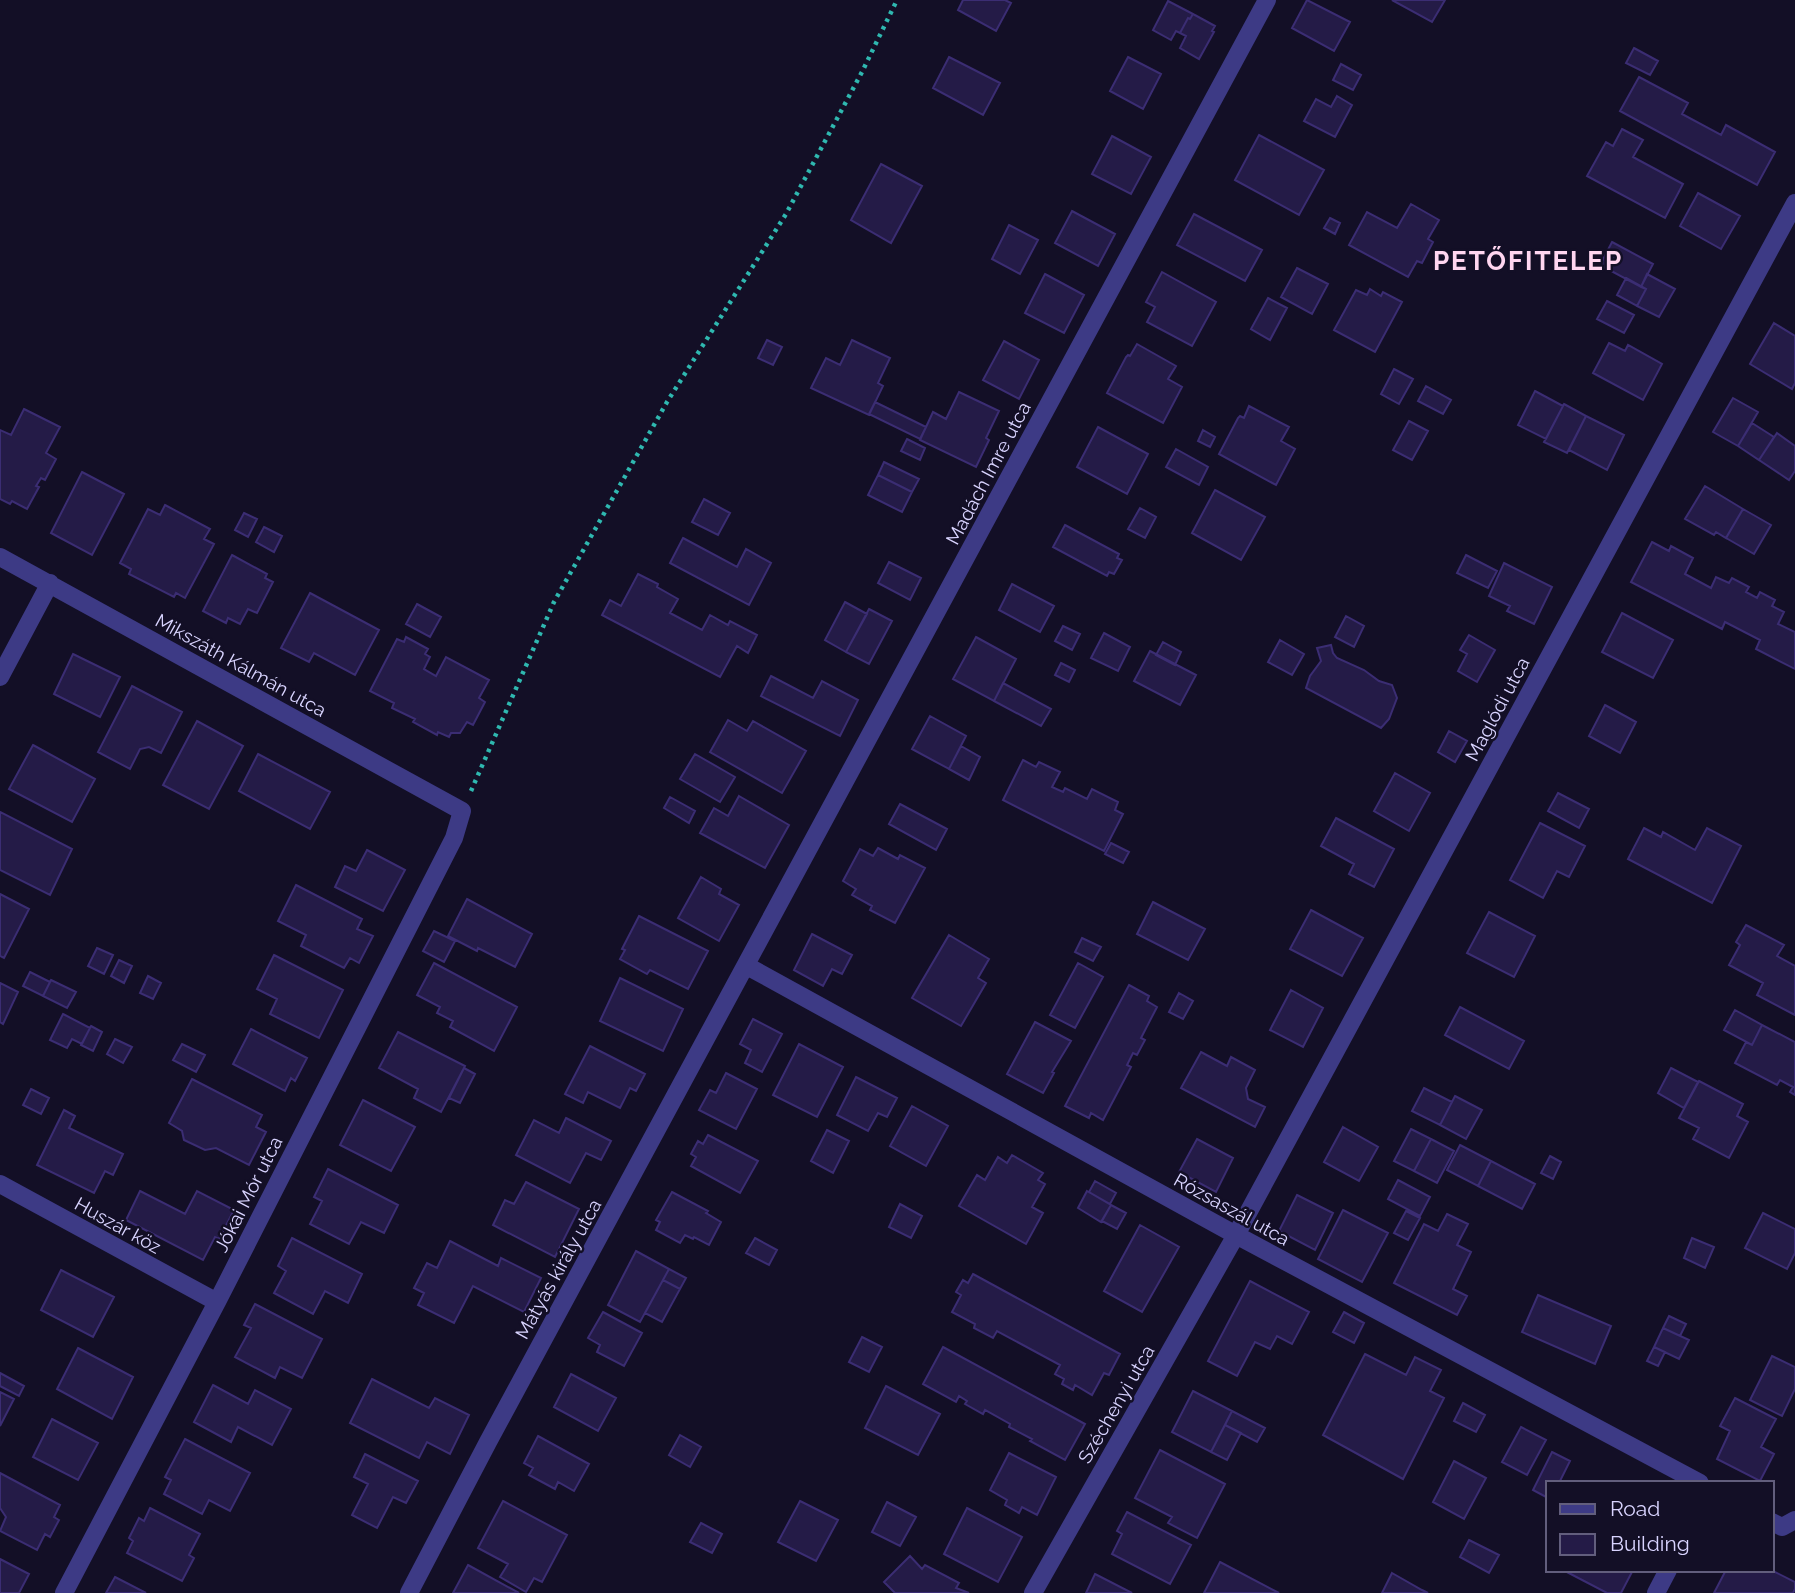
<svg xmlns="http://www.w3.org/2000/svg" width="1795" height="1593" font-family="Raleway,sans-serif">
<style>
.building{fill:#241b47;stroke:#3b2d73;stroke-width:2}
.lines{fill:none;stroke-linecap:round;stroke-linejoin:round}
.path{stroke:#2fb8b0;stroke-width:4.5;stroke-dasharray:3.5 5;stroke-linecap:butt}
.minor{stroke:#3d3a85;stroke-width:18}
.labels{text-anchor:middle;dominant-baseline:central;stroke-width:5;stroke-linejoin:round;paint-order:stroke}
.street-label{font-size:19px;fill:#d9d4ff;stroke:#130f26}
.district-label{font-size:26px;font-weight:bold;letter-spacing:2px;fill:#ffd6f0;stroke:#130f26}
</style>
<rect width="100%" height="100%" fill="#130f26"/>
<path class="building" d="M963 0H1005L1011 3 996 31 958 10Z
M1307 0 1350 22 1334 51 1292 28Z
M1392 0H1445L1432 22Z
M1168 1 1193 14 1190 19 1188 18 1180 33 1176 31 1171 40 1153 30Z
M1193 14 1215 26 1212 31 1214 32 1199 59 1180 48 1186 36 1180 33 1188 18 1190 19Z
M1634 48 1658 61 1650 75 1626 63Z
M949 57 1000 83 983 115 933 88Z
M1128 57 1161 74 1143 109 1110 91Z
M1341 64 1361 75 1353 90 1333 80Z
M1639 77 1688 103 1682 114 1721 135 1726 125 1775 152 1757 185 1620 111Z
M1337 96 1352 105 1335 137 1304 121 1316 99 1331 107Z
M1622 129 1643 140 1633 157 1683 184 1665 218 1587 176 1606 142 1613 146Z
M1259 135 1324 170 1299 215 1235 180Z
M1112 136 1151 157 1131 194 1092 174Z
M881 164 922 186 891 243 851 220Z
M1698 193 1740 216 1721 249 1680 226Z
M1411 204 1439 220 1428 239 1433 242 1422 263 1417 261 1408 277 1349 245 1367 212 1397 228Z
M1072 211 1115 234 1098 266 1055 243Z
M1194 214 1262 250 1245 281 1177 245Z
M1330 218 1340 223 1335 234 1324 228Z
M1009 225 1038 240 1020 274 992 259Z
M1612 242 1653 264 1641 287 1600 265Z
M1297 268 1328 284 1312 314 1281 297Z
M1162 272 1216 302 1192 346 1147 322 1155 307 1146 302Z
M1045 274 1084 295 1064 333 1025 313Z
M1647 274 1675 289 1659 317 1637 306 1646 289 1641 287Z
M1626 278 1646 289 1637 306 1617 295Z
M1370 289 1381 296 1383 292 1402 302 1375 352 1334 330 1356 290 1367 295Z
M1268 298 1287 308 1270 340 1251 329Z
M1607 301 1634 315 1624 333 1597 319Z
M1774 323 1795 336V383L1792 389 1750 364Z
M767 340 782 347 773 365 758 358Z
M852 340 890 358 878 383 883 386 869 415 811 388 826 358 840 365Z
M1004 341 1039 360 1019 399 983 380Z
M1609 343 1625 351 1628 345 1662 364 1643 400 1593 373Z
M1137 344 1176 366 1168 379 1182 387 1163 423 1107 393 1126 357 1128 355 1130 356Z
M1394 369 1413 379 1399 404 1381 394Z
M1426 386 1451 400 1443 414 1418 401Z
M1535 391 1563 406 1546 439 1518 425Z
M959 392 999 411 986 438 989 440 976 467 920 440 933 412 946 419Z
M1733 398 1758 412 1738 446 1713 432Z
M875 402 926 427 920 439 869 414Z
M1564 404 1586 416 1567 453 1544 442Z
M1249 406 1289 427 1281 441 1295 449 1276 485 1219 454 1238 418 1240 416 1244 418Z
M24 409 60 427 46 453 56 459 45 480 41 478 36 486 39 487 27 509 12 501 10 504 0 499V430L11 435Z
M1586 416 1624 435 1607 470 1569 450Z
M1409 421 1428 431 1412 460 1393 450Z
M1752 423 1774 437 1759 460 1738 446Z
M1098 427 1148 454 1127 494 1077 467Z
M1203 430 1215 437 1210 447 1198 441Z
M1777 433 1795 446V471L1789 480 1759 460Z
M907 439 925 448 920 460 901 451Z
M1176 449 1208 467 1199 485 1166 467Z
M884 462 919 479 912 492 878 475Z
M82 472 124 494 92 555 51 533Z
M878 475 912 492 902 512 868 495Z
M1705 486 1743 509 1726 538 1716 532 1714 535 1685 519Z
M1215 490 1265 517 1241 560 1192 533Z
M704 499 730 513 718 535 692 522Z
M165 505 210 529 204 539 214 544 185 598 176 593 174 597 129 574 131 569 120 563 148 509 160 515Z
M1140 508 1156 517 1145 538 1128 529Z
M1743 509 1771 525 1754 554 1726 538Z
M244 513 257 519 248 537 235 530Z
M1065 525 1119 554 1117 558 1122 560 1114 574 1109 572 1107 576 1053 547Z
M264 527 282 536 274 552 256 542Z
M683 538 737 567 746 549 771 563 749 605 670 563Z
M1652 542 1669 551 1671 546 1693 558 1685 574 1711 588 1716 577 1729 583 1732 578 1749 587 1746 592 1757 598 1760 592 1775 600 1772 606 1784 612 1778 624 1795 632V669L1756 649 1760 640 1725 622 1722 629 1631 582Z
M232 555 267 574 265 578 273 582 257 613 248 609 240 624 228 618 226 623 203 611Z
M1466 555 1497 571 1488 588 1457 573Z
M889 562 921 578 910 600 878 583Z
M1504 563 1552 587 1534 624 1507 611 1510 606 1489 596Z
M638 574 658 584 657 587 678 599 670 613 702 630 710 615 728 625 730 621 757 635 748 653 737 646 720 677 602 615 610 600 621 606Z
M1012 584 1054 606 1040 632 999 610Z
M310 593 379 630 355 675 314 653 309 662 281 648Z
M845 602 867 614 846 652 825 640Z
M417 604 441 617 430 637 406 624Z
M869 609 892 621 869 664 846 652Z
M1622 613 1673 640 1653 678 1602 652Z
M1346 616 1364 626 1354 647 1335 637Z
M1063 626 1080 634 1072 650 1055 641Z
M1104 633 1130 647 1118 671 1091 658Z
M1469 635 1495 650 1477 682 1458 671 1467 654 1460 650Z
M406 637 428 649 425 654 430 657 424 669 436 676 446 657 489 680 479 698 485 702 473 725 467 722 460 733H451L449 737 438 732 437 735 413 722 415 719 392 708 394 703 370 691 397 639 404 642Z
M976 637 1016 659 994 701 953 679Z
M1280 640 1304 654 1292 675 1268 662Z
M1163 642 1181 652 1175 665 1156 655Z
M1331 645 1333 653 1337 658 1364 670 1379 681 1392 685 1397 698 1389 719 1381 728 1306 688 1310 676 1321 661 1317 648Z
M1150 651 1196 675 1180 705 1134 681Z
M73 654 120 677 100 717 54 694Z
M1061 663 1075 670 1069 682 1055 675Z
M771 676 813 698 822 681 858 700 840 736 761 696Z
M1003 683 1051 709 1041 726 994 701Z
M132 686 182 712 161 753 149 747 140 749 130 769 98 752Z
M1605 705 1636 722 1620 753 1589 736Z
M930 716 966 736 949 769 912 749Z
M728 720 747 731 753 721 806 751 782 793 710 752Z
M197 721 243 746 209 809 163 785Z
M1449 731 1467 741 1455 762 1438 752Z
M33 745 95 779 72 822 9 789Z
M961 746 980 757 969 780 949 769Z
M258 754 330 792 310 829 239 791Z
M695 754 735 777 720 802 680 779Z
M1023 760 1036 767 1039 762 1060 772 1052 787 1063 792 1065 788 1087 799 1092 789 1118 802 1115 810 1123 814 1104 851 1003 800Z
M1395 773 1430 793 1409 831 1374 811Z
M1558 793 1589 809 1579 828 1548 811Z
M739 796 789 825 765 868 700 833 714 808 728 816Z
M670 797 695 811 689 823 664 808Z
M900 804 947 829 936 850 889 824Z
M0 812 72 849 50 895 0 870Z
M1336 818 1394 849 1374 887 1349 874 1354 864 1321 846Z
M1540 823 1585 846 1569 877 1557 871 1543 898 1510 880Z
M1644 828 1661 837 1663 832 1695 850 1707 828 1741 846 1712 903 1628 859Z
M1111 843 1129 852 1123 863 1105 854Z
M878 848 898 859 900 855 925 868 895 923 870 910 872 906 852 895 856 889 843 881 860 849 873 856Z
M367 850 405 870 383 911 335 887 345 866 356 871Z
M701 877 721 889 719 894 739 905 719 941 678 918Z
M296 885 362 919 357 929 373 936 359 963 350 958 344 968 301 946 306 935 278 921Z
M0 894 29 909 4 958 0 956Z
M467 899 532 934 515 967 478 948 477 951 448 936Z
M1153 902 1205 929 1188 960 1137 934Z
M1311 910 1363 938 1342 976 1290 949Z
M1489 912 1535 936 1514 977 1467 953Z
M639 916 708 951 688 989 650 970 647 974 620 959 625 950 622 949Z
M1746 925 1784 945 1777 956 1795 966V1015L1757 995 1763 983 1729 965 1740 945 1736 942Z
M434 931 455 941 444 962 423 951Z
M812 934 852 955 842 974 832 969 823 986 794 970Z
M949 935 989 959 978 978 986 983 961 1026 912 998Z
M1082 938 1101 947 1093 961 1075 952Z
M97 948 113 955 104 974 88 966Z
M274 955 343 990 319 1038 270 1014 277 999 257 989Z
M119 960 132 966 124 983 111 976Z
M434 963 517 1007 494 1051 450 1027 453 1021 437 1013 440 1007 417 995Z
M1078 963 1103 977 1075 1028 1050 1015Z
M30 972 50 982 43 996 23 986Z
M148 976 161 983 153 999 140 993Z
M620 978 683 1009 663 1051 600 1021Z
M51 980 76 992 67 1008 43 996Z
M0 983 18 992 3 1024 0 1022Z
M1129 985 1149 996 1147 1001 1157 1007 1141 1038 1145 1040 1137 1055 1133 1053 1127 1065 1131 1067 1103 1120 1091 1113 1089 1118 1065 1106Z
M1291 990 1323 1008 1303 1047 1270 1030Z
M1179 993 1193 1001 1183 1019 1169 1012Z
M1460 1007 1524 1041 1509 1069 1445 1035Z
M1735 1010 1762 1025 1752 1045 1724 1030Z
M63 1014 90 1028 82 1044 72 1039 67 1048 50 1040Z
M753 1019 782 1034 762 1072 745 1063 751 1050 740 1044Z
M1035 1022 1071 1041 1052 1072 1054 1073 1043 1093 1007 1074Z
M1762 1025 1795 1042V1095L1790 1092 1793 1087 1780 1080 1777 1085 1735 1063 1746 1042 1752 1045Z
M91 1026 102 1032 93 1051 81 1045Z
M251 1029 307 1058 295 1081 291 1078 285 1091 233 1064Z
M398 1032 465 1066 441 1112 414 1098 418 1089 379 1068Z
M115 1039 132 1047 123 1063 107 1054Z
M182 1044 205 1055 196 1072 173 1060Z
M799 1044 843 1067 817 1117 773 1095Z
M590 1046 645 1074 636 1091 630 1088 620 1108 588 1092 583 1103 565 1094Z
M1201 1052 1227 1066 1231 1057 1255 1070 1246 1088 1248 1099 1265 1107 1255 1127 1181 1088Z
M464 1068 475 1074 460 1103 449 1098Z
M1671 1068 1698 1082 1684 1108 1658 1093Z
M726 1073 757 1089 736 1129 699 1110 710 1090 716 1093Z
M856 1077 897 1098 887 1117 878 1113 868 1131 837 1115Z
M192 1079 262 1115 256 1127 266 1132 249 1165 216 1148 205 1150 184 1140 182 1131 169 1123Z
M1699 1081 1743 1104 1737 1116 1748 1122 1729 1158 1693 1139 1699 1128 1679 1118Z
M1424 1088 1452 1102 1440 1125 1412 1111Z
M31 1089 49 1098 41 1114 23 1105Z
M1455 1096 1482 1110 1466 1139 1440 1125Z
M363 1100 415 1127 391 1171 340 1145Z
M912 1106 948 1126 926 1166 890 1146Z
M64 1110 75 1116 69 1128 123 1154 113 1175 105 1171 94 1193 37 1165Z
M566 1118 611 1141 601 1160 586 1153 570 1183 516 1155 534 1120 559 1133Z
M1343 1127 1378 1147 1359 1181 1324 1162Z
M1411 1129 1431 1139 1414 1171 1394 1161Z
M827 1130 849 1141 833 1173 811 1161Z
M708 1135 758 1161 740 1193 691 1166 696 1157 691 1154 698 1141 703 1144Z
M1197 1139 1233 1158 1216 1192 1179 1172Z
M1431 1139 1454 1151 1437 1183 1414 1171Z
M1460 1145 1491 1161 1478 1186 1447 1170Z
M1012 1155 1043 1173 1038 1180 1045 1184 1032 1207 1043 1213 1026 1244 959 1206 977 1175 985 1180 998 1157 1007 1163Z
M1550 1156 1561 1162 1553 1179 1541 1173Z
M1491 1161 1535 1184 1522 1209 1478 1186Z
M328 1169 398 1205 384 1233 361 1222 349 1244 310 1224 322 1201 314 1197Z
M1398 1180 1430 1197 1420 1216 1388 1199Z
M1095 1181 1116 1193 1110 1204 1089 1192Z
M526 1182 579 1209 555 1257 493 1225 505 1200 514 1204Z
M140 1191 185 1214 197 1191 234 1210 219 1239 215 1237 203 1260 126 1220Z
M1087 1191 1111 1205 1101 1222 1078 1208Z
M672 1192 708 1211 706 1213 721 1222 709 1245 694 1237 693 1239 685 1235 680 1243 656 1230 660 1222 656 1220Z
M1297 1195 1333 1213 1315 1250 1279 1231Z
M900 1204 922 1216 911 1238 889 1227Z
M1111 1205 1126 1213 1117 1229 1102 1221Z
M1343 1210 1388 1233 1362 1282 1318 1259Z
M1406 1211 1420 1218 1408 1240 1394 1233Z
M1763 1213 1795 1229V1253L1787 1269 1745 1248Z
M1447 1214 1468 1224 1457 1245 1471 1252 1453 1289 1467 1296 1457 1315 1394 1283 1424 1224 1438 1231Z
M1140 1225 1179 1247 1142 1312 1104 1291Z
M292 1238 362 1274 348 1303 325 1291 313 1314 274 1293 286 1271 278 1266Z
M755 1238 777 1250 769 1265 746 1253Z
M1692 1238 1714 1247 1705 1268 1684 1258Z
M450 1241 498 1266 501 1258 541 1278 524 1312 473 1286 454 1323 418 1305 424 1293 414 1288 427 1263 437 1268Z
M636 1251 669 1269 640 1322 608 1305Z
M669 1269 686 1278 680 1289 663 1280Z
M61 1270 114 1297 93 1337 41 1310Z
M973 1274 1120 1354 1109 1375 1104 1373 1092 1395 1075 1385 1073 1390 1062 1384 1064 1379 1055 1374 1060 1365 997 1331 993 1338 974 1328 975 1324 952 1312 961 1295 956 1292 963 1280 968 1283Z
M663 1280 680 1289 662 1322 645 1313Z
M1250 1281 1309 1312 1292 1344 1277 1336 1270 1349 1255 1342 1237 1376 1208 1361Z
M1538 1295 1611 1326 1595 1364 1522 1332Z
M255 1304 322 1339 302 1378 280 1367 275 1378 235 1357 251 1328 244 1325Z
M603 1312 642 1333 624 1366 597 1352 600 1345 588 1338Z
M1344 1312 1364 1323 1354 1343 1333 1332Z
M1669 1316 1686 1324 1680 1336 1663 1328Z
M1663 1328 1689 1340 1679 1359 1654 1347Z
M862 1337 882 1347 869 1372 849 1362Z
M943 1347 1085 1424 1065 1460 1030 1441 1032 1439 1009 1427 1010 1424 985 1410 983 1414 965 1404 967 1401 959 1396 956 1402 923 1384Z
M1654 1347 1665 1352 1658 1366 1647 1361Z
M78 1348 133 1377 112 1419 57 1389Z
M1365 1354 1406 1375 1415 1357 1441 1370 1430 1391 1444 1398 1403 1479 1323 1435Z
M1772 1356 1795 1367V1389L1782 1416 1750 1400Z
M0 1373 24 1386 19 1396 0 1386Z
M571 1374 616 1398 598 1431 554 1407Z
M372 1379 429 1408 435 1398 469 1415 450 1454 427 1442 419 1458 350 1423Z
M213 1385 248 1404 255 1390 291 1409 272 1445 238 1427 231 1442 194 1422Z
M886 1386 940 1414 918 1455 865 1428Z
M1193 1391 1232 1411 1211 1452 1172 1432Z
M0 1392 14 1399 0 1426Z
M1735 1398 1776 1419 1761 1447 1774 1454 1760 1481 1717 1459 1730 1431 1720 1426Z
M1463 1403 1485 1415 1476 1432 1454 1421Z
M1232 1411 1265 1428 1257 1442 1225 1425Z
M52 1419 98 1443 78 1480 33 1457Z
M1225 1425 1241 1433 1227 1460 1211 1452Z
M1521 1427 1546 1440 1527 1475 1502 1462Z
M680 1435 701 1447 690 1467 669 1455Z
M538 1436 589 1464 574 1491 558 1482 555 1489 529 1475 533 1468 524 1463Z
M185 1439 250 1473 230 1511 209 1500 202 1514 164 1494 171 1480 165 1477Z
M1160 1450 1225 1484 1197 1538 1168 1523 1172 1517 1135 1498Z
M1552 1452 1570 1461 1559 1483H1548V1498L1533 1490Z
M1009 1453 1056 1477 1037 1515 1022 1507 1019 1513 1005 1505 1007 1500 990 1490Z
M365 1454 418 1481 406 1503 393 1497 377 1528 352 1515 368 1484 354 1477Z
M1454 1461 1486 1478 1464 1519 1433 1502Z
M0 1473 60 1505 54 1517 59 1520 50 1537 45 1534 37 1550 0 1531 6 1517 0 1508Z
M503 1501 567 1535 542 1582 534 1578 526 1592 500 1577 508 1564 478 1548Z
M800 1501 838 1520 816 1561 778 1542Z
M887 1502 916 1517 900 1546 872 1532Z
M150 1508 200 1534 189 1555 194 1558 182 1581 127 1553 133 1541 129 1538 139 1518 144 1521Z
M967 1508 1022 1537 998 1582 944 1554Z
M1127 1512 1191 1545 1170 1584 1112 1554 1122 1534 1117 1531Z
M701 1523 722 1534 712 1553 690 1542Z
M1469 1540 1499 1555 1489 1573 1460 1557Z
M910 1556 922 1569 925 1565 959 1583 956 1588 969 1593H895L884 1582Z
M0 1559 29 1574 19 1593H0Z
M1220 1562 1279 1593H1204Z
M468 1565 519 1593H453Z
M1563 1570H1633L1621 1593H1607Z
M1726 1570H1771L1795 1582V1589L1793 1593H1714Z
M1392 1573 1422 1590 1428 1593H1382Z
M1095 1574 1132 1593H1086Z
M115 1577 146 1593H106Z"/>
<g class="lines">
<path class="path" d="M471 791 554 602 667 402 786 214 862 72 897 0"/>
<path class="minor" d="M0 557 462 811 454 838 217 1302 64 1593
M0 677 50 583
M747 966 1236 1235 1700 1483
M0 1184 217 1302
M1772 1522 1782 1527 1795 1520
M409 1593 488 1442 1267 0
M1033 1593 1236 1235 1795 203
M1656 1593 1668 1570"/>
</g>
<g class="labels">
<g class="street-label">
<text transform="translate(988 473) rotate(-62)">Madách Imre utca</text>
<text transform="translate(241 665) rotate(29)">Mikszáth Kálmán utca</text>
<text transform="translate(1497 709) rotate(-62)">Maglódi utca</text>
<text transform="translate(248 1194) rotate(-63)">Jókai Mór utca</text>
<text transform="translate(1232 1209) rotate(29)">Rózsaszál utca</text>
<text transform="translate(118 1225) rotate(29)">Huszár köz</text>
<text transform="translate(558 1269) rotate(-61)">Mátyás király utca</text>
<text transform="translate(1116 1404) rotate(-60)">Széchenyi utca</text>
</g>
<g class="district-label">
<text x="1528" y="261">PETŐFITELEP</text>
</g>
</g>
<rect x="1546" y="1481" width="228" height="91" fill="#130f26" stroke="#625e7d" stroke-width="2"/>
<rect x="1560" y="1504" width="35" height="10" fill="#3d3a85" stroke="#625e7d" stroke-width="2"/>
<text x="1610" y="1516" font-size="21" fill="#d9d4ff">Road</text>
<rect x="1560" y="1534" width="35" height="21" fill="#241b47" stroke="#625e7d" stroke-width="2"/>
<text x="1610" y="1551" font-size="21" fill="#d9d4ff">Building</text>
</svg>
